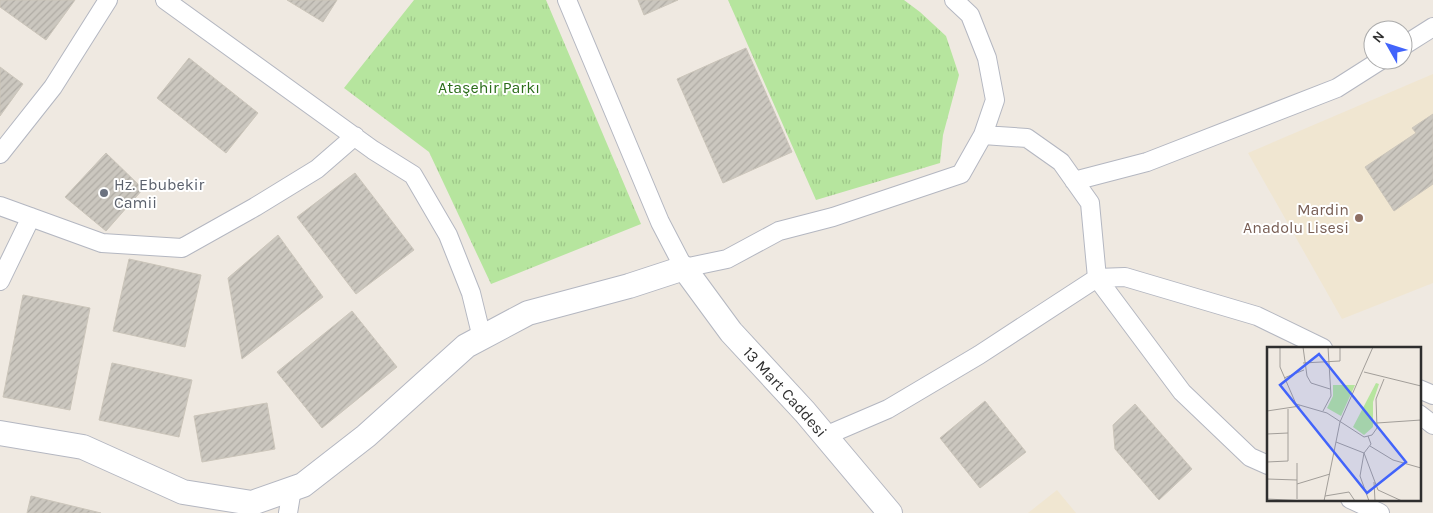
<svg xmlns="http://www.w3.org/2000/svg" width="1433" height="513" font-family="Karla,sans-serif">
<style>
.education{fill:#f0e6d1}
.park{fill:url(#park-tufts)}
.building{fill:url(#building-hatch);stroke:#cbc5ba}
.lines{fill:none;stroke-linecap:round;stroke-linejoin:round}
.street-casing{stroke:#b4b7c1;stroke-width:20}
.secondary-casing{stroke:#b4b7c1;stroke-width:26}
.street{stroke:#fff;stroke-width:18}
.secondary{stroke:#fff;stroke-width:24}
.worship-dot{fill:#6b7280;stroke:#fff;stroke-width:2}
.education-dot{fill:#8d6e63;stroke:#fff;stroke-width:2}
.labels{text-anchor:middle;dominant-baseline:central;stroke-width:4;stroke-linejoin:round;paint-order:stroke}
.park-label{font-size:16px;fill:#2c6e1b;stroke:#fff}
.worship-label{font-size:16px;fill:#5b616d;stroke:#fff;text-anchor:start}
.education-label{font-size:16px;fill:#785e54;stroke:#fff;text-anchor:end}
.street-label{font-size:16px;fill:#2e2e2e;stroke:#fff}
.inset-road{fill:none;stroke:#a29e99;stroke-width:1}
.view{fill:#4264fb;fill-opacity:0.15;stroke:#4264fb;stroke-width:2.5}
.inset-edge{fill:none;stroke:#2e2e2e;stroke-width:2.5}
</style>
<defs>
<pattern id="park-tufts" width="24" height="20" patternUnits="userSpaceOnUse" patternTransform="scale(1.25)"><rect width="24" height="20" fill="#b6e59e"/><path d="M3 7l-1-3M5 7V3M7 7l1-3M15 17l-1-3M17 17v-4M19 17l1-3" fill="none" stroke="#9dc588"/></pattern>
<pattern id="building-hatch" width="6" height="6" patternUnits="userSpaceOnUse" patternTransform="scale(1.25)"><rect width="6" height="6" fill="#cbc7bf"/><path d="M-1 1l2-2M0 6l6-6M5 7l2-2" fill="none" stroke="#afaba4"/></pattern>
</defs>
<rect width="100%" height="100%" fill="#efe9e1"/>
<path class="education" d="M1433 74V283L1342 319 1248 153Z
M1057 490 1076 513H1028Z"/>
<path class="park" d="M414 0H546L641 224 491 284 429 152 344 88Z
M728 0H904L920 12 946 36 959 75 943 135 940 163 816 200Z"/>
<path class="building" d="M0 0H75L46 40 0 7Z
M287 0H337L323 22Z
M638 0H678L644 15Z
M746 48 792 152 723 183 677 79Z
M189 58 258 113 226 153 157 98Z
M0 67 23 84 0 116Z
M1433 114V184L1394 211 1365 167 1416 133 1412 128Z
M106 153 143 189 106 231 65 197Z
M355 173 414 250 356 294 297 217Z
M278 235 323 297 242 359 228 278Z
M129 259 201 275 185 347 113 331Z
M23 295 90 308 70 410 3 397Z
M352 311 397 367 322 428 277 372Z
M112 363 192 380 179 437 99 420Z
M985 401 1026 452 980 488 940 438Z
M267 403 275 449 202 462 194 416Z
M1135 404 1192 469 1159 500 1115 449 1113 425Z
M31 496 101 513H27Z"/>
<g class="lines">
<g class="street-casing">
<path id="street" d="M165 0 373 150 413 175 448 235 471 293 482 338
M567 0 660 222 684 268 727 259 779 231 833 217 961 174 983 135 995 100 987 58 970 15 954 0
M1403 46 1433 27
M983 135 1027 138 1061 162 1090 203 1097 278 1182 392 1250 457 1268 465
M0 154 53 87 108 0
M1074 181 1147 162 1337 88 1381 60
M0 206 102 243 182 248 255 207 317 169 355 136
M0 281 31 217
M1419 389 1433 395
M1419 414 1433 425
M825 436 888 409 979 355 1097 278 1125 277 1257 316 1323 348
M1350 499 1380 513
M288 513 292 489"/>
</g>
<g class="secondary-casing">
<g id="secondary">
<path id="s1" d="M0 433 83 447 183 492 252 503 303 485 366 436 466 346 528 313 629 286 684 268 731 332 805 412 890 513"/>
</g>
</g>
<use href="#street" class="street"/>
<use href="#secondary" class="secondary"/>
</g>
<circle class="worship-dot" cx="104" cy="193" r="5"/>
<circle class="education-dot" cx="1359" cy="218" r="5"/>
<g class="labels">
<g class="park-label">
<text x="489" y="87">Ataşehir Parkı</text>
</g>
<g class="worship-label">
<text x="114" y="184">Hz. Ebubekir<tspan x="114" dy="18">Camii</tspan></text>
</g>
<g class="education-label">
<text x="1349" y="209">Mardin<tspan x="1349" dy="18">Anadolu Lisesi</tspan></text>
</g>
<g class="street-label">
<text stroke="none"><textPath href="#s1" startOffset="925">13 Mart Caddesi</textPath></text>
</g>
</g>
<g transform="translate(1267 347)">
<rect width="154" height="154" fill="#efe9e1"/>
<path d="M109 36 112 37 106 55V80L97 88 86 80ZM66 38H88L74 69 60 61 66 49Z" fill="#b6e59e"/>
<path class="inset-road" d="M13 0V20L29 57 60 66 97 90 105 88 110 81 109 52 117 32M36 0 40 29 44 36 63 42M36 16 73 14V0M97 25 154 39M17 31 37 23M0 64 33 59M56 64 64 49 61 0M110 76 154 73M0 87 21 86M101 89 104 97 97 106 93 129 102 154M69 95 97 106 111 143 135 154M103 99 126 113 154 121M0 115 21 114V62M0 132 30 133M107 135 108 154M30 137 63 127M58 149 82 145 88 154M0 152 39 154M30 152V116M57 154 73 75 106 0"/>
<path class="view" d="M52 7 139 115 100 146 13 38Z"/>
<rect width="154" height="154" class="inset-edge"/>
</g>
<g transform="translate(1388 45) rotate(309)"><circle r="24" fill="#ffffff" stroke="#ababab"/>
<path d="M0-4L9 19L0 12L-9 19Z" fill="#4264fb"/>
<text y="-8" font-size="14" font-weight="bold" text-anchor="middle" fill="#2e2e2e">N</text>
</g>
</svg>
